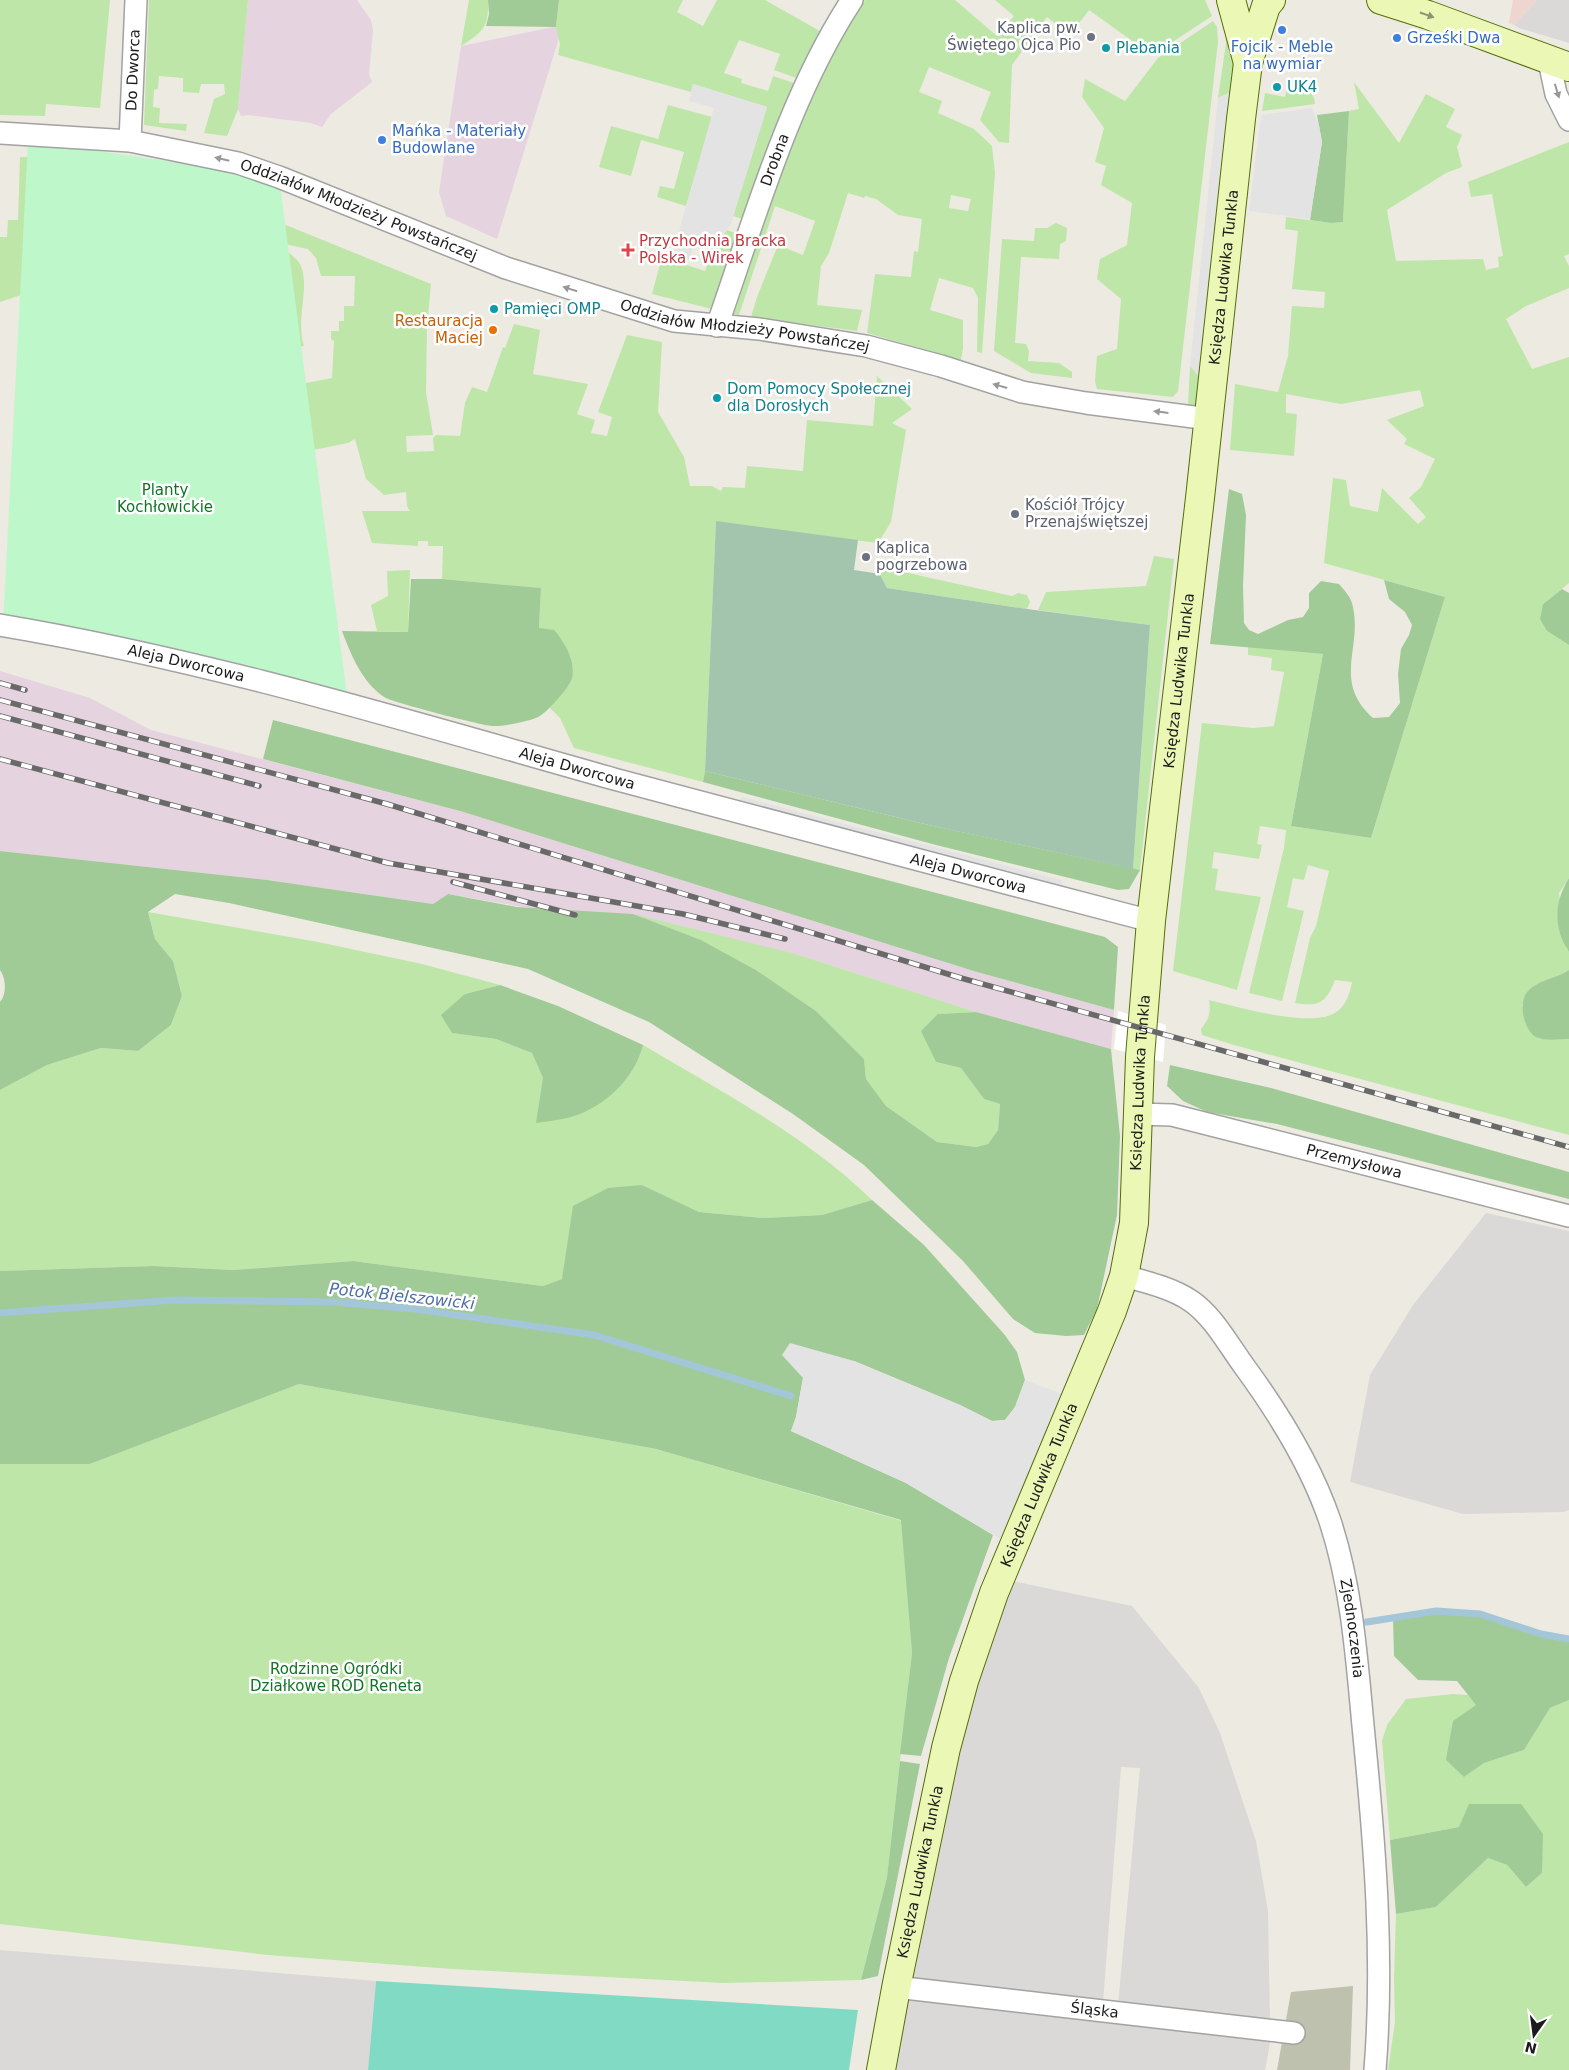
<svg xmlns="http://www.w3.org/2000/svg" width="1569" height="2070" font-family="'DejaVu Sans',sans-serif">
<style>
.residential{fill:#dad9d8}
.commercial{fill:#eed5d0}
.industrial{fill:#e6d3e0}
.construction{fill:#bec1ad}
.grass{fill:#bee6a8;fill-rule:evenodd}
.forest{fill:#a0cb97}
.cemetery{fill:#a3c5ad}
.park{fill:#bef7ca}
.pitch{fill:#81dac3}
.parking{fill:#e3e3e3}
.pier{fill:#fff}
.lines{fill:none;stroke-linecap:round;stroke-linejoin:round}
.stream{stroke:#a3c6d9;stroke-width:7}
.street-casing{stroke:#a2a2a2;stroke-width:24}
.secondary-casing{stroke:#556d08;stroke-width:30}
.street{stroke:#fff;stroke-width:21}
.secondary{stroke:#ebf7b5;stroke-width:28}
.rail-casing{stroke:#696969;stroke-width:5.5}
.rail{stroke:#fff;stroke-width:4;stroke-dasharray:11;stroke-linecap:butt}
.oneway{fill:#8d9470}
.oneway2{fill:#989898}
.shop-dot{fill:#3f7fe0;stroke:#fff;stroke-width:2}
.worship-dot{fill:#6b7280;stroke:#fff;stroke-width:2}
.culture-dot{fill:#0f9aa8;stroke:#fff;stroke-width:2}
.health-dot{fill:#e0444e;stroke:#fff;stroke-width:2}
.food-dot{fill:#e8710a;stroke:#fff;stroke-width:2}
.labels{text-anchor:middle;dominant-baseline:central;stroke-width:5;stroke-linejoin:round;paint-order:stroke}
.worship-label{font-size:15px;fill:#5b616d;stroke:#fff;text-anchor:start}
.shop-label{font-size:15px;fill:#366cbe;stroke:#fff;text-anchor:start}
.culture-label{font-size:15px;fill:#0d838f;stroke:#fff;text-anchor:start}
.street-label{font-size:15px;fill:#1b1b1b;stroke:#fff}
.health-label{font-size:15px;fill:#be3a42;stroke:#fff;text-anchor:start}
.food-label{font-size:15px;fill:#c56008;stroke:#fff;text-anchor:end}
.park-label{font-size:15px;fill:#0f7424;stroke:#fff}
.water-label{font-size:16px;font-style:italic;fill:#4c6ea7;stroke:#fff}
</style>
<rect width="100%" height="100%" fill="#edeae1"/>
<path class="residential" d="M1537 0H1569V43L1519 28 1514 25Z
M1486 1213 1569 1231V1510L1563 1512 1463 1514 1350 1482 1370 1375 1413 1305Z
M1012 1581 1132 1606 1199 1688 1220 1733 1256 1841 1268 1911 1270 2022 1118 2005 1140 1768 1121 1767 1103 2003 927 1982 910 1978 957 1751 977 1676Z
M0 1950 376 1981 368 2070H0Z
M906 1997 1271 2038 1265 2070H893Z"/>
<path class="commercial" d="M1513 0H1537L1514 25 1509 23Z"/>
<path class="industrial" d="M248 0H357L371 20 373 30 369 74 372 82 331 114 322 127 311 123 249 115 241 116 238 109Z
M563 25 497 239 446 216 439 192 461 46Z
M0 671 90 698 151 730 460 811 977 972 1114 1010 1111 1049 976 1012 799 955 448 894 433 904 267 880 0 851Z"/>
<path class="construction" d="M1353 1986 1350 2070H1277L1291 1992Z"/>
<path class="grass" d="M0 0H110L100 108 46 104 45 116 0 115Z
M149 0H248L238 109 227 136 204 133 214 99 225 94 224 84H201L199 93 183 92V78L159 76 158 89 154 90 153 107 160 108 159 123 187 124 186 131 144 125Z
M469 0H488C489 27 483 32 461 46Z
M559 0H683L677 12 703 26 717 0H765L825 34 802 80 774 70 780 54 739 40 724 73 742 79 741 83 768 91 773 76 800 85 749 221 733 216 767 107 693 84 691 92 558 55 560 44 556 27Z
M865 0H955L997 36 1014 16 995 0H1205L1212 16 1156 53H1149L1089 10 1070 35 1047 17 1012 65 1009 143 999 142 980 120 991 92 929 67 919 92 942 101 938 113 974 129 992 146 995 173 982 353 977 352 978 298 973 288 939 278 930 310 963 320V348L961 360 867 333 875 274 911 277 914 251 918 252 922 219 898 215 876 199 865 196 864 198 848 193 829 253 821 266 817 305 862 310 857 331 751 317 757 297 778 245 803 255 815 221 775 206 739 315 727 312 800 115 850 12ZM951 195 971 199 968 211 949 208Z
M1213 21 1217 27 1218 42 1178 391 1173 397 1097 389 1095 381 1097 356 1117 349 1121 299 1097 279 1100 259 1127 245 1132 203 1101 185 1106 166 1095 162 1104 128 1082 97 1085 79 1125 101 1158 58Z
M1225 26 1237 61 1231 92 1218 98 1226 43Z
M1289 81C1299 86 1315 90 1315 104L1262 111 1265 93 1285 97Z
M1354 82 1399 143 1426 94 1455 109 1446 127 1462 135 1457 147 1462 167 1446 173 1387 210 1396 261 1483 259 1486 270 1499 267 1498 257 1503 256 1492 194 1471 197 1468 182 1569 142V254L1564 256 1569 266V288L1526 306 1506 319 1532 369 1569 357V583L1543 604 1547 631 1569 645V878L1559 893 1566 948 1569 952V970C1547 986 1532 974 1522 1006L1539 1039H1569V1135L1234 1045 1202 1035 1201 1029C1209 1019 1211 1013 1209 1000 1238 1007 1306 1027 1333 1014 1345 1008 1350 994 1352 982L1335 980C1326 1003 1319 1007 1295 1003L1310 938 1316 926 1329 871 1308 865 1304 880 1293 878 1287 907 1304 911 1282 1001 1249 993 1284 848 1286 830 1260 826 1257 844 1262 845 1259 859 1214 852 1212 868 1218 869 1215 890 1261 897 1237 990 1173 971 1202 723 1253 728 1274 726 1284 672 1271 670 1272 658 1248 655V647L1323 654 1291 826 1371 838 1445 597 1324 563 1333 478 1346 480 1350 506 1378 512 1382 488 1418 524 1426 517 1409 498 1421 487 1435 459 1404 444 1407 439 1387 420 1424 406 1420 390 1341 404 1286 394V413L1297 414 1294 456 1230 450 1235 384 1278 392 1288 356 1292 306 1324 308 1325 292 1292 289 1298 231 1285 229 1286 217 1331 223 1343 222 1349 111 1359 109Z
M668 105 712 117 686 206 657 197 660 186 674 189 684 152 641 140 631 176 599 167 611 126 658 139Z
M20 157H31L27 293 0 302V237H7L8 220H18Z
M271 219 431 284 427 327 426 392 433 435 406 436 407 452 434 451 433 438 436 435 460 436 465 403 472 387 487 392 503 347 505 348 514 324 540 330 533 374 588 384 577 414 595 420 591 433 607 436 612 417 598 412 627 335 662 342 658 412 684 457 690 486H712L721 491 723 487 745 488 747 466 803 471 807 420 873 426 877 376 912 409 892 423 906 430 891 522 878 543 716 522 705 771 703 782 574 748 560 718 549 707C575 680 577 674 562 640L539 628 541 588 442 579 443 546H428V541H418V546L372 543 362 511H410L407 506 406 492 384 495 366 479 355 439 348 443 308 451 281 388 332 378 334 341 331 339V331H339V321H344V306H354L355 276H321L316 258 308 249 289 245 264 233Z
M1056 223 1067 228 1066 241 1060 244 1059 259 1021 257 1015 343 1026 344 1029 351 1028 361 1059 363 1072 372V378L1031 373 994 351 1002 239 1034 241 1035 228H1047Z
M727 230 743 236 716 310 652 294 662 257 705 271 712 251Z
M286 250C290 254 297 259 300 264 311 286 295 319 304 346L273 352Z
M1190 366 1201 379 1200 402 1195 406 1188 405Z
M1154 556 1174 559 1140 870 1133 869 1150 625 1038 610 1046 592 1146 586Z
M881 567 1012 596 1018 593 1027 595 1030 602 1027 609 887 588 878 571Z
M410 570 408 632 377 631 371 605 388 596 387 571Z
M148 912 318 942 422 964 500 985 465 994 452 1033 496 1039 532 1053 543 1078 640 1053 643 1045C722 1092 805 1135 872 1200L822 1215 763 1218 699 1212 642 1185 562 1279 543 1286 353 1261 233 1270 153 1266 0 1271V1090L47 1065 101 1048 138 1051 171 1025 182 996 173 961 155 939Z
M633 914 799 955 976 1012 938 1014 936 1062 961 1068 984 1099 1000 1104 998 1130 988 1144 976 1147 937 1142 886 1106 866 1079 864 1059 816 1011 756 970 701 940Z
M299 1384 656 1449 902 1521 912 1653 887 1877 861 1980 724 1983 452 1969 268 1955 0 1924V1464H90Z
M1453 1694 1468 1695 1477 1705 1464 1777 1484 1763 1524 1750 1550 1708 1569 1700V2070H1388L1395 2022 1394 1978 1396 1914 1436 1907 1488 1858 1507 1865 1526 1887 1542 1873 1459 1827 1390 1840 1382 1741 1387 1725 1406 1699Z"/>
<path class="forest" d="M488 0H559L556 27 486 26 489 14Z
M1349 111 1343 222 1331 223 1310 220 1322 142 1317 115Z
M1229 489 1242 494 1246 515 1243 586 1244 623 1249 630 1258 634 1288 620 1303 617 1309 608V593L1321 581 1339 584C1343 589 1350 596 1352 603 1364 647 1331 680 1373 718L1389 717 1400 703 1398 674 1401 649 1409 635 1412 625 1405 612 1389 599 1384 580 1445 597 1371 838 1291 826 1323 654 1210 644Z
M411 579H442L541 588 539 628 554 630C564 641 576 661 572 678 570 687 548 711 540 716 532 721 501 727 492 726 480 725 391 702 384 697 362 682 351 655 342 631L408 632Z
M1562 589 1569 593V645L1547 631 1540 619 1543 604Z
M273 720 1105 937 1118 947 1114 1010 977 972 460 811 263 759Z
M705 771 933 826 1140 870 1129 889 1118 890 936 845 703 782Z
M0 851 267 880 433 904 448 894 517 907 633 914 701 940 756 970 816 1011 864 1059 866 1079 886 1106 937 1142 976 1147 988 1144 998 1130 1000 1104 984 1099 961 1068 936 1062 921 1031 938 1014 976 1012 1111 1049 1120 1136 1117 1215 1097 1309 1084 1335 1066 1336 1035 1333 1013 1319 963 1261 864 1165 793 1114 649 1022 528 969 229 903 175 894 148 912 155 939 173 961 182 996 171 1025 138 1051 101 1048 47 1065 0 1090V1002C7 994 6 978 0 970Z
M1569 878V952C1553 928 1554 902 1569 878Z
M1569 970V1039C1560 1039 1546 1041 1538 1038 1524 1033 1517 1002 1528 991 1539 979 1556 979 1569 970Z
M500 985 558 1006 643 1045C634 1079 605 1107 571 1117 560 1120 548 1121 536 1123L543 1078 532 1053 496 1039 452 1033 441 1015 465 994Z
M1170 1065 1271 1088 1569 1172V1199L1277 1124 1207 1112 1183 1101 1167 1086Z
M642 1185 699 1212 763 1218 822 1215 872 1200 924 1245 1004 1334 1017 1352 1025 1380 1015 1407 1005 1420 992 1421 960 1405 854 1361 803 1378 796 1417 791 1431 906 1483 993 1535 949 1658 921 1756 900 1754 912 1653 901 1520 656 1449 299 1384 90 1464H0V1271L153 1266 233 1270 353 1261 543 1286 562 1279 573 1206 608 1188Z
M1436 1611 1480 1614 1541 1634 1569 1639V1700L1550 1708 1524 1750 1484 1763 1464 1777 1446 1760 1453 1721 1476 1705 1457 1681 1418 1680 1394 1656 1393 1618Z
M900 1761 920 1764 878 1976 861 1980 887 1877Z
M1469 1804H1521L1543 1834 1542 1873 1526 1887 1507 1865 1488 1858 1436 1907 1396 1914 1390 1840 1459 1827Z"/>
<path class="cemetery" d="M716 521 858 540 854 570 874 573 878 571 887 588 1027 609 1150 625 1133 869 933 826 705 771Z"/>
<path class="park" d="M28 141 279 177 348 703 3 625Z"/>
<path class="pitch" d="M376 1981 858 2010 849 2070H368Z"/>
<path class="parking" d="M693 84 767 107 731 224 712 251 694 245 687 264 671 259 714 108 689 101Z
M1231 92 1201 379 1190 366 1218 98Z
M1312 108 1319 126 1322 142 1310 219 1249 211 1261 115Z
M742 797 1061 880 1066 893 737 804Z
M790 1343 854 1361 960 1405 992 1421 1005 1420 1015 1407 1025 1380 1062 1394 1000 1539 906 1483 791 1431 796 1417 803 1378 782 1355Z"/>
<path class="pier" d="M1118 1011 1166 1025 1163 1062 1114 1049Z"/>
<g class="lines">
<path class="stream" d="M0 1313 173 1300 333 1302 415 1309 594 1335 791 1396
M1367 1622 1436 1611 1480 1614 1541 1634 1569 1639"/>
<g class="street-casing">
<g id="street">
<path d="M1549 61 1556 94 1569 120"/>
<path id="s1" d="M0 133 130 141 238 163 279 177 506 268 674 321 759 329 866 346 941 366 1022 392 1086 403 1209 419"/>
<path id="s2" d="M130 141 136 0"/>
<path id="s3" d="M717 326C755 218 789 96 852 0"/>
<path id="s4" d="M0 625C209 660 411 722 614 779 793 828 972 874 1151 921"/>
<path id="s5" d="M1138 1114 1172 1115 1569 1216"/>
<path id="s6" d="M1124 1276C1146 1282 1172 1288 1191 1301 1213 1316 1228 1344 1244 1366 1277 1411 1312 1468 1330 1521 1353 1591 1357 1664 1364 1736 1375 1847 1384 1959 1375 2070"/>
<path id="s7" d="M896 1987 1294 2033"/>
</g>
</g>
<g class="secondary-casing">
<g id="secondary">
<path d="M1231 0 1248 63"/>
<path d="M1381 0 1428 15 1569 67"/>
<path id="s8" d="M881 2070 897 1983 946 1748 964 1681 994 1593 1112 1311 1124 1276 1134 1223 1140 1057 1151 921 1200 498 1241 119 1248 63 1266 6 1271 0"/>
</g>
</g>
<use href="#street" class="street"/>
<use href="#secondary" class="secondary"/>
<g class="rail-casing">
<path id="rail" d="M0 683 25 690
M0 700 387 804 961 978 1569 1147
M0 716 259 786
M0 759 388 863 683 914 785 939
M453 882 575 915"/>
</g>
<use href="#rail" class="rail"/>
</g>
<defs><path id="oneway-solid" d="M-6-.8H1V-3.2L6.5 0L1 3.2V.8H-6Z" transform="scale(1.25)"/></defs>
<use class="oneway" href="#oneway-solid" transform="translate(1427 15) rotate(19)"/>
<g class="oneway2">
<use href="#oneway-solid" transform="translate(1557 91) rotate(73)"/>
<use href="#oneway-solid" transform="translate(222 159) rotate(-167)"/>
<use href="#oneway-solid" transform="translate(570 289) rotate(-162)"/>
<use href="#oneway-solid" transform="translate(1000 386) rotate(-164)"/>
<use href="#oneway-solid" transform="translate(1161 412) rotate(-173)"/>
</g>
<g class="shop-dot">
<circle cx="1282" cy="30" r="5"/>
<circle cx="1397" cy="38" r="5"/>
<circle cx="382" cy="140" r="5"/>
</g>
<g class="worship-dot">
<circle cx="1091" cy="37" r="5"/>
<circle cx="1015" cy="514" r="5"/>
<circle cx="866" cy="557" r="5"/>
</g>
<g class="culture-dot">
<circle cx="1106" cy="48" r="5"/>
<circle cx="1277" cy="87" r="5"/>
<circle cx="494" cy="309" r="5"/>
<circle cx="717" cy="398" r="5"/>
</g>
<path class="health-dot" d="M625.5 242.5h5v5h5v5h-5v5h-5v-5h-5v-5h5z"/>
<circle class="food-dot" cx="493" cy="330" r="5"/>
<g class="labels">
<g class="worship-label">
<text x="1081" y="28" text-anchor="end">Kaplica pw.<tspan x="1081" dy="17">Świętego Ojca Pio</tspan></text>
<text x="1025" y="505">Kościół Trójcy<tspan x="1025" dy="17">Przenajświętszej</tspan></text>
<text x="876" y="548">Kaplica<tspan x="876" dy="17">pogrzebowa</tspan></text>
</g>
<g class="shop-label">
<text x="1407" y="38">Grześki Dwa</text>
<text x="1282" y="47" text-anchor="middle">Fojcik - Meble<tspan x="1282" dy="17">na wymiar</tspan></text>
<text x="392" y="131">Mańka - Materiały<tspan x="392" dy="17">Budowlane</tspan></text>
</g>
<g class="culture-label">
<text x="1116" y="48">Plebania</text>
<text x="1287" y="87">UK4</text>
<text x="504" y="309">Pamięci OMP</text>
<text x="727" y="389">Dom Pomocy Społecznej<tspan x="727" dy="17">dla Dorosłych</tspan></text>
</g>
<g class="street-label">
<text stroke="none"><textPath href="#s2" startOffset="71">Do Dworca</textPath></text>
<text stroke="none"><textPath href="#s3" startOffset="176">Drobna</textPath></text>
<text stroke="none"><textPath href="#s1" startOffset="370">Oddziałów Młodzieży Powstańczej</textPath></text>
<text stroke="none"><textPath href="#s8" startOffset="1838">Księdza Ludwika Tunkla</textPath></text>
<text stroke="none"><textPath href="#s1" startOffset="775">Oddziałów Młodzieży Powstańczej</textPath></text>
<text stroke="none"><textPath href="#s4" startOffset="190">Aleja Dworcowa</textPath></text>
<text stroke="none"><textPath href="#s8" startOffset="1432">Księdza Ludwika Tunkla</textPath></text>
<text stroke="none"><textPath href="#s4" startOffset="595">Aleja Dworcowa</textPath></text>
<text stroke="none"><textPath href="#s4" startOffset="1000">Aleja Dworcowa</textPath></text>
<text stroke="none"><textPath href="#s8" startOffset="1028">Księdza Ludwika Tunkla</textPath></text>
<text stroke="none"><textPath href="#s5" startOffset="222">Przemysłowa</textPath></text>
<text stroke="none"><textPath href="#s8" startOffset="608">Księdza Ludwika Tunkla</textPath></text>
<text stroke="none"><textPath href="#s6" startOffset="444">Zjednoczenia</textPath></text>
<text stroke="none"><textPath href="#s8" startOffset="202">Księdza Ludwika Tunkla</textPath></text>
<text stroke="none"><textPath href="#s7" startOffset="200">Śląska</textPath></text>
</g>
<g class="health-label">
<text x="639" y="241">Przychodnia Bracka<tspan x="639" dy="17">Polska - Wirek</tspan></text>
</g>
<g class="food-label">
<text x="483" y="321">Restauracja<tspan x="483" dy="17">Maciej</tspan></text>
</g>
<g class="park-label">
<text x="165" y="490">Planty<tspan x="165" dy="17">Kochłowickie</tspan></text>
<text x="336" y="1669">Rodzinne Ogródki<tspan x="336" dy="17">Działkowe ROD Reneta</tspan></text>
</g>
<g class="water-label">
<text transform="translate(402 1296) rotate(6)">Potok Bielszowicki</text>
</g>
</g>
<g transform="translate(1534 2035) rotate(194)" stroke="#ffffff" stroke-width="4" paint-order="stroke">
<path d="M0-4L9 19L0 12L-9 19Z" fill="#1b1b1b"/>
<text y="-8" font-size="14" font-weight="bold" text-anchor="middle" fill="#1b1b1b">N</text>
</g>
</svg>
